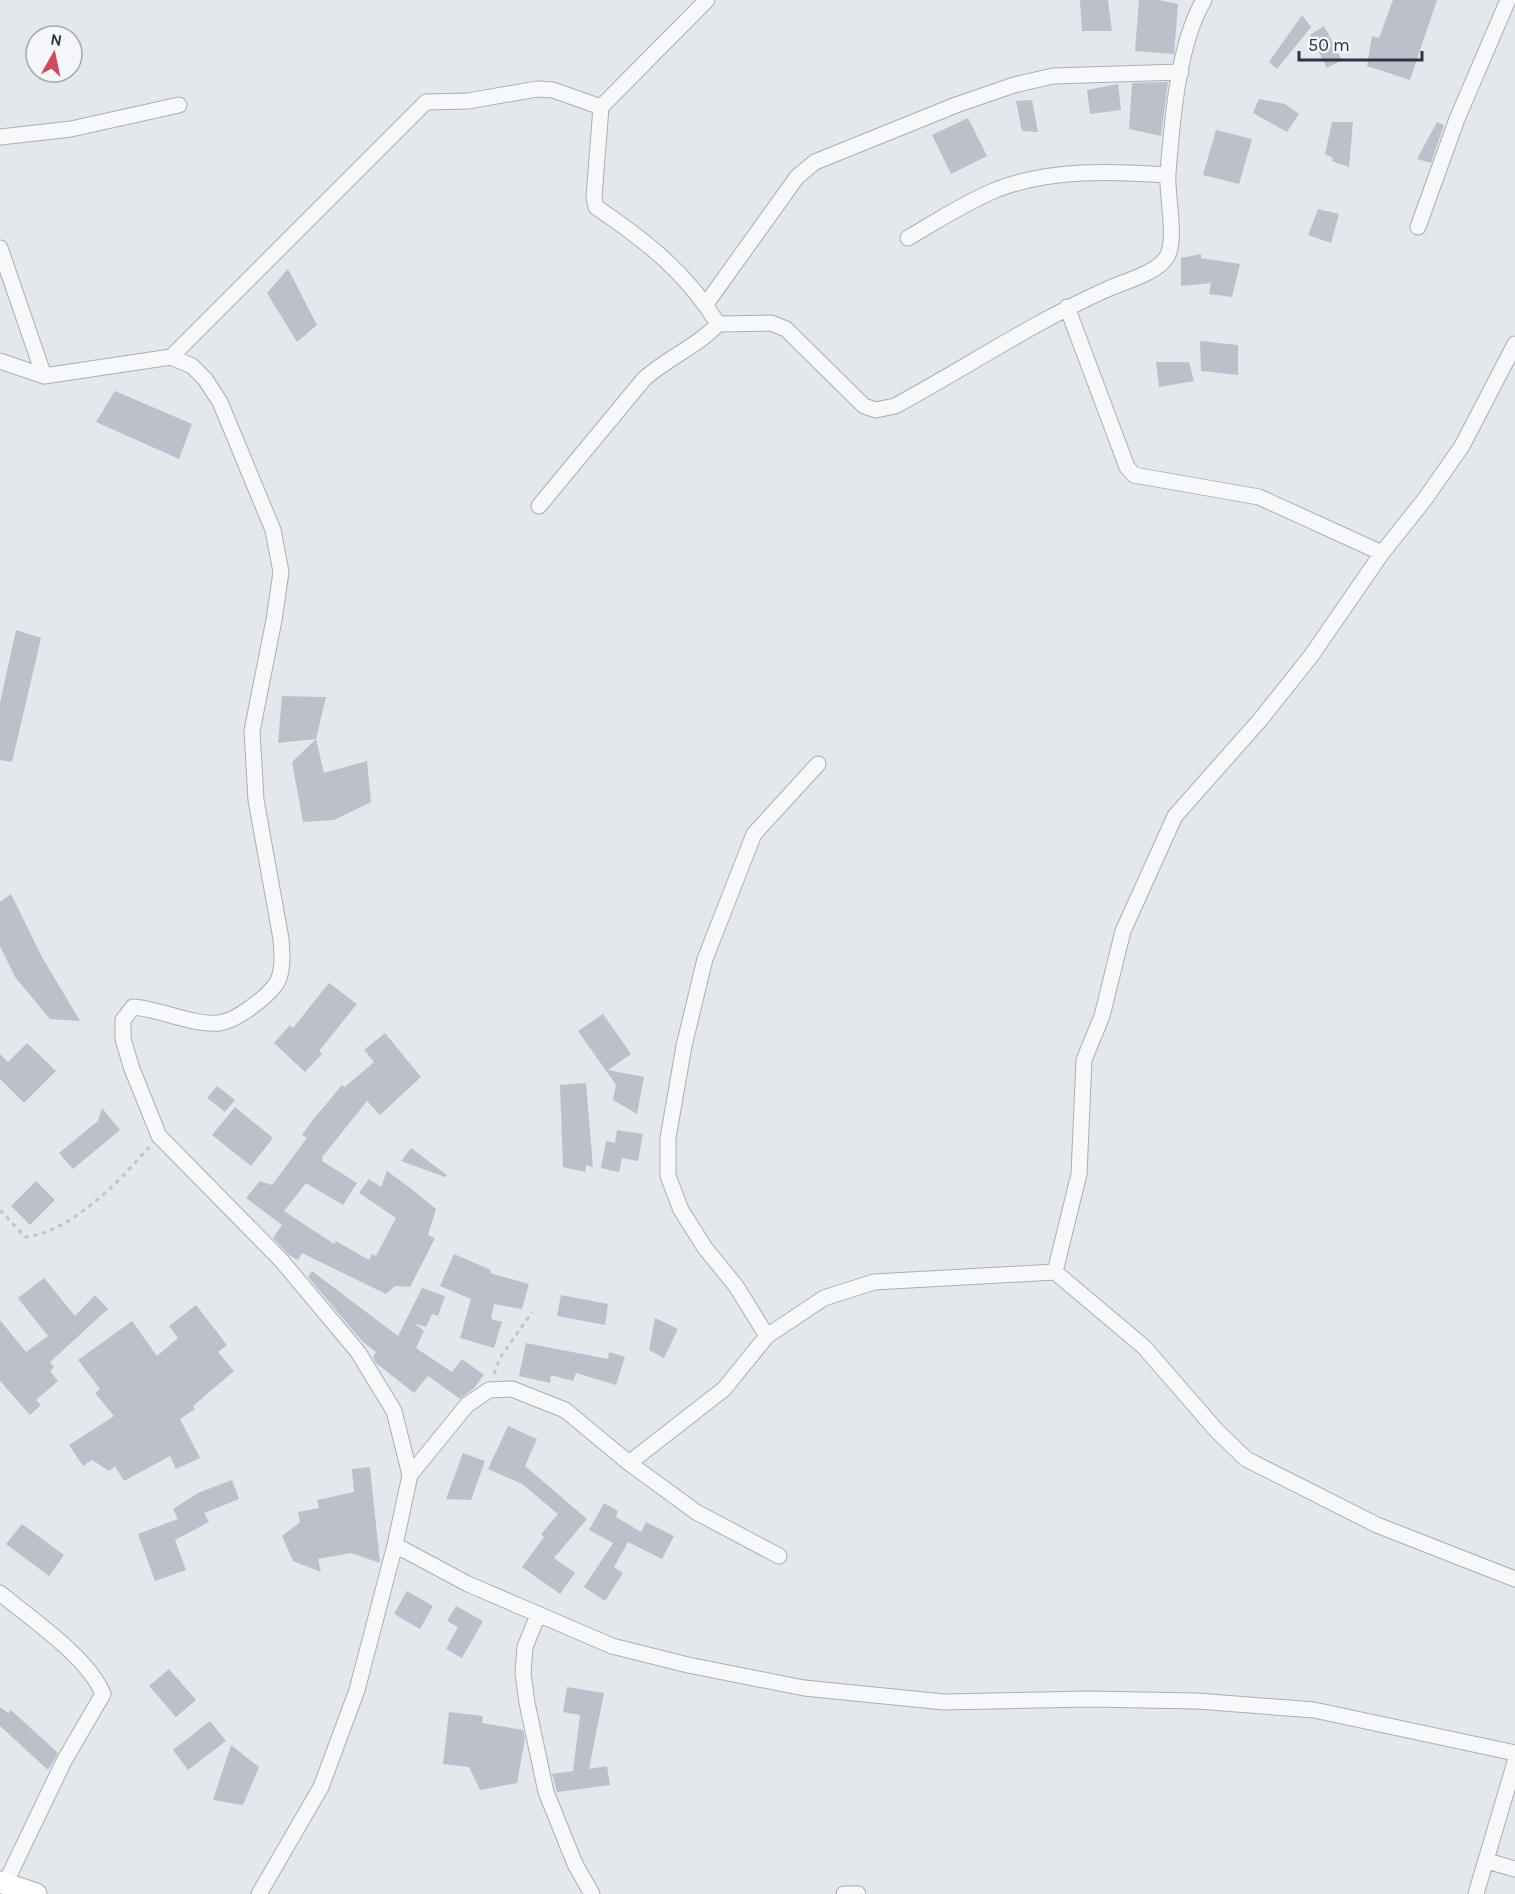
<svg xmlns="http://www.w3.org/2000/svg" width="1515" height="1894" font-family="Karla,sans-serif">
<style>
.building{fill:#bbc0ca}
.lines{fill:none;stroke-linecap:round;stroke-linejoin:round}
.minor-casing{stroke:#a9aeb7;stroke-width:17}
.secondary-casing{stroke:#a9aeb7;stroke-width:23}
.path{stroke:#c2c5cb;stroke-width:3;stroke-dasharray:4.5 4.5;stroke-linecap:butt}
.minor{stroke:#f7f8fa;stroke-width:15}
.secondary{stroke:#fff;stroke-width:21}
</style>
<rect width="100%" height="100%" fill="#e4e7ec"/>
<path class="building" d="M1080 0H1108L1112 31H1082Z
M1139 0H1159L1178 4 1174 54 1135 51Z
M1393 0H1437L1410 80 1367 66 1372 36 1379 38Z
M1302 15 1311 27 1277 69 1269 62Z
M1324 26 1342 60 1327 68 1310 35Z
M1168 82 1161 136 1129 129 1132 83Z
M1118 84 1121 110 1090 114 1087 90Z
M1259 99 1285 104 1299 114 1287 132 1253 113Z
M1032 100 1038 132 1022 131 1016 101Z
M968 118 987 156 951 174 932 135Z
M1332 122H1353L1349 167 1332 161 1333 158 1325 154Z
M1437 122 1444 125 1431 163 1417 159Z
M1216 130 1252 139 1239 184 1203 175Z
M1318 209 1339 214 1331 243 1308 235Z
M1201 254V258L1240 264 1232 297 1209 294 1211 283 1181 286V258Z
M288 269 317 325 297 342 267 293Z
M1200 341 1238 345V375L1201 371Z
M1156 362H1189L1194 381 1159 387Z
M115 391 192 424 179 459 96 422Z
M16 630 41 638 12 762 0 760V703Z
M282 696 326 697 316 739 278 743Z
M316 739 324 773 367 761 371 802 334 820 303 822 292 762Z
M11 894 42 957 80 1021 50 1019 15 977 0 946V902Z
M329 983 357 1004 319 1051 322 1054 305 1072 274 1043 290 1025 293 1028Z
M603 1014 631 1054 608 1070 644 1077 637 1114 613 1100 616 1085 578 1031Z
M385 1033 421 1077 380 1115 367 1101 323 1156 322 1161 357 1183 343 1205 306 1183 284 1211 334 1244 336 1241 369 1260 372 1254 376 1256 396 1218 359 1193 369 1179 381 1187 387 1171 409 1187 436 1209 428 1235 435 1238 410 1287 395 1286 386 1294 302 1253 298 1260 289 1255 273 1238 282 1225 246 1198 260 1181 272 1185 307 1138 302 1135 312 1121 342 1085 345 1087 374 1062 364 1050Z
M27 1043 56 1071 24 1103 0 1079V1054L8 1062Z
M586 1083 593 1167 586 1165 585 1172 563 1167 560 1085Z
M217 1086 235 1100 225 1112 207 1098Z
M235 1107 273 1138 251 1166 212 1135Z
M102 1108 120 1130 73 1169 59 1153 98 1121Z
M617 1130 643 1134 638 1161 622 1158 619 1172 601 1168 606 1141 615 1143Z
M411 1148 447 1175 445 1177 401 1161Z
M36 1181 55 1200 30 1225 11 1206Z
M454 1254 491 1270 490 1273 529 1284 522 1309 494 1304 491 1319 502 1322 494 1348 460 1338 471 1299 440 1286Z
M312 1271 398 1336 422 1288 445 1296 438 1316 432 1314 426 1327 414 1323 424 1331 416 1348 452 1372 462 1359 484 1375 474 1388 460 1399 428 1376 414 1393 376 1363 373 1357 376 1352 362 1341 308 1277Z
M44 1278 75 1316 95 1295 108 1309 50 1362 54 1367 50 1371 58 1381 36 1400 41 1405 30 1415 0 1381V1320L26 1352 48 1336 18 1298Z
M561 1295 608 1304 605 1325 557 1316Z
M196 1305 227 1345 218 1352 234 1371 193 1406 195 1409 180 1419 200 1458 176 1469 170 1456 124 1481 115 1466 109 1471 92 1460 83 1466 69 1445 114 1416 95 1393 100 1389 78 1360 132 1321 157 1356 178 1338 169 1326Z
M655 1318 678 1329 664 1358 649 1350Z
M526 1343 608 1359 609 1352 625 1357 616 1385 576 1373 573 1381 551 1375 550 1383 519 1376Z
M508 1426 537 1439 525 1466 587 1519 554 1558 575 1573 560 1594 522 1567 544 1537 541 1534 558 1514 522 1484 488 1469Z
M463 1453 485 1461 471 1500 446 1499Z
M370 1467 380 1563 351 1553 318 1559 321 1572 293 1561 282 1536 300 1522 298 1512 319 1508 317 1500 354 1492 352 1469Z
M232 1480 239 1499 204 1513 209 1522 175 1540 186 1570 155 1581 138 1534 178 1519 173 1509 198 1493Z
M604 1503 618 1511 616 1517 641 1532 646 1522 674 1536 662 1559 628 1542 614 1567 623 1573 605 1601 584 1587 613 1543 589 1530Z
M22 1524 64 1555 49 1576 6 1544Z
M407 1591 433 1606 420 1629 394 1614Z
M456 1606 483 1621 462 1658 446 1649 458 1627 447 1621Z
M169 1669 196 1700 176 1717 149 1686Z
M567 1687 604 1693 589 1769 607 1766 610 1785 557 1792 552 1774 573 1771 580 1715 563 1712Z
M0 1707 8 1713 11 1710 58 1753 48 1770 0 1726Z
M449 1712 483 1716 482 1723 523 1730 525 1739 517 1783 480 1790 469 1767 443 1764Z
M210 1721 226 1741 188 1770 173 1750Z
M231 1745 259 1767 243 1805 213 1800Z"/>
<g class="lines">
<g class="minor-casing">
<path id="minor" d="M707 0 601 107 594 197 596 207C646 241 686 272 718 324
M0 137 71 129 179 105
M1418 227 1457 119 1508 0
M908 238C937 221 966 202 998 189 1051 169 1112 171 1168 175
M0 248 44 376
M706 304 797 177 815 162 956 105 1014 85 1053 76 1181 72
M1067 307 1127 467 1134 475 1259 497 1382 553
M171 357 426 102 468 101 537 89 553 90 601 107
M0 361 44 376 171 357 192 366 205 379 220 402 273 530 281 572 274 620 252 731 256 800 281 939C282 952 284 972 276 984 266 998 236 1021 219 1023 194 1026 160 1009 133 1007L123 1020V1039L132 1069 159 1136 281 1260 358 1352 394 1411 410 1475 395 1545 357 1690 321 1787 259 1894
M539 506 644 379C667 358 698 346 718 324L771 323 786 329 864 406 876 410 895 406C967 367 1035 321 1110 288 1126 281 1156 273 1166 258 1178 241 1166 195 1168 173 1172 122 1178 43 1204 0
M1055 1272 1079 1174 1084 1060 1102 1016 1123 931 1175 816 1260 720 1311 656 1382 553 1425 499 1462 446 1515 344
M767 1336 736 1286 705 1248 681 1210 668 1176V1138L684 1046 705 959 754 834 818 764
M629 1463 696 1512 779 1556
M410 1475 467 1405 489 1390 512 1389 565 1410 629 1463 724 1389 767 1336 824 1298 874 1282 1055 1272 1144 1347 1217 1431 1246 1459 1377 1525 1515 1579
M395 1545 468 1584 612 1646 688 1665 804 1688 944 1702 1088 1699 1197 1701 1314 1710 1515 1753
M0 1593C31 1619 88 1657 103 1694L64 1761 5 1884
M538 1615 525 1647 523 1673 527 1703 546 1792 575 1864 592 1894
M1487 1861 1515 1869
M844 1894H858
M1476 1894 1515 1762"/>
</g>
<g class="secondary-casing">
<path id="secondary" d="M0 1882 36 1894"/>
</g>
<path class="path" d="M0 1210 25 1237C70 1233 121 1180 149 1147
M494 1374 500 1358 532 1312"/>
<use href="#minor" class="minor"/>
<use href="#secondary" class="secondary"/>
</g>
<g transform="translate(54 54) rotate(9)"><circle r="28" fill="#f4f6f9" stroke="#a4a8b1" stroke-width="1.5"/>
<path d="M0-4.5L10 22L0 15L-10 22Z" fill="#d1495b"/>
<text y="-9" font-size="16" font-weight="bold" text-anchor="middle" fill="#2b3445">N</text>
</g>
<path d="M1299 51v9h123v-9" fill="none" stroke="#2b3445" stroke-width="3"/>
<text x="1308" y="51" font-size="18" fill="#2b3445" stroke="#f4f6f9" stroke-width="4.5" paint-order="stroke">50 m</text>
</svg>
